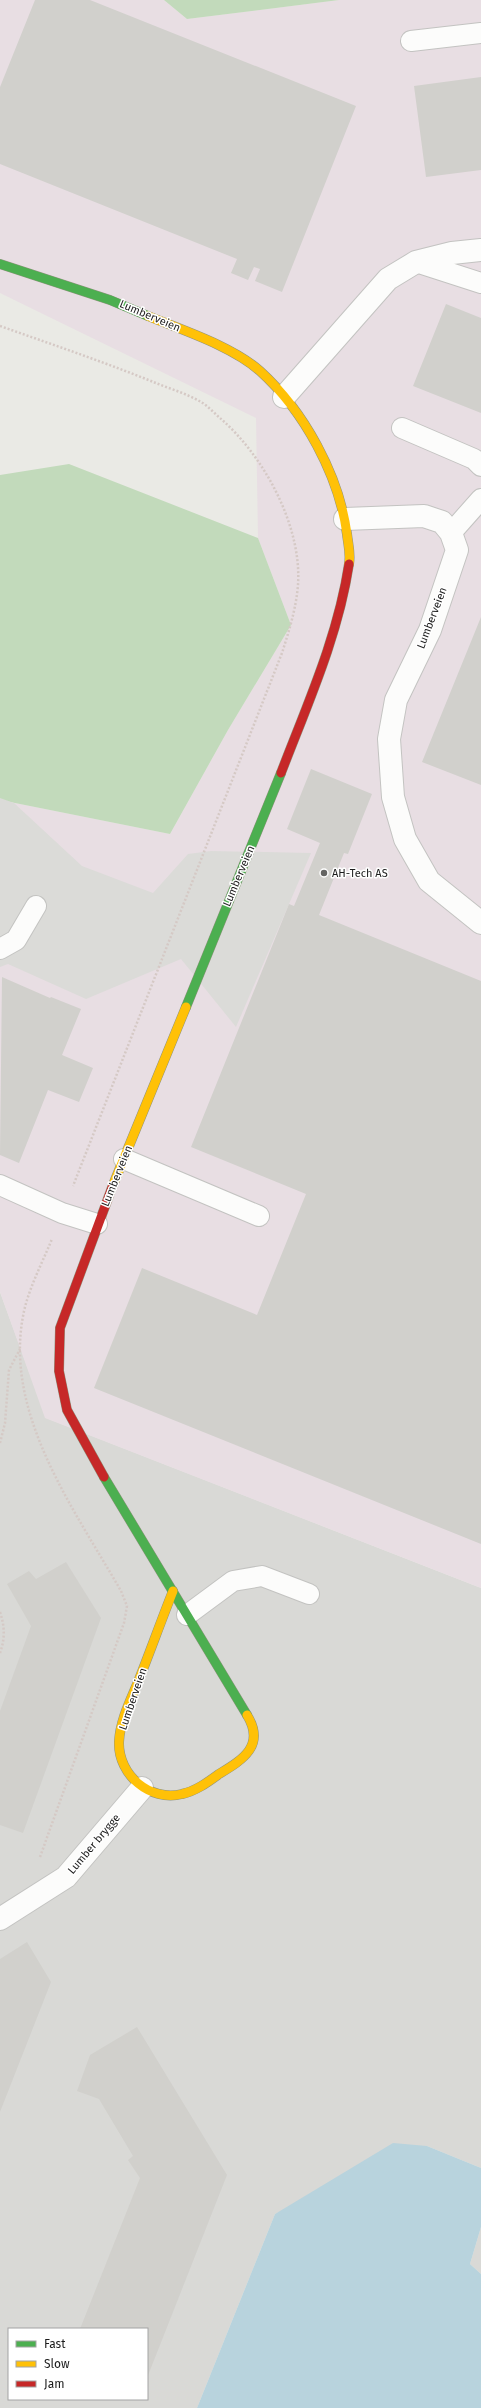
<svg xmlns="http://www.w3.org/2000/svg" width="481" height="2408" font-family="'Fira Sans',sans-serif">
<style>
.residential{fill:#d9d9d6;fill-rule:evenodd}
.industrial{fill:#e8dee3}
.forest{fill:#c2dabb}
.parking{fill:#dbdbd8}
.water{fill:#b8d3dd}
.building{fill:#d1d0cc}
.lines{fill:none;stroke-linecap:round;stroke-linejoin:round}
.lane-casing{stroke:#c3c3c1;stroke-width:22}
.street-casing{stroke:#c3c3c1;stroke-width:24}
.fast-casing{stroke:#90947e;stroke-width:10}
.slow-casing{stroke:#90947e;stroke-width:10}
.jam-casing{stroke:#90947e;stroke-width:10}
.path{stroke:#d5c9c5;stroke-width:2.5;stroke-dasharray:2 2;stroke-linecap:butt}
.lane{stroke:#fcfcfb;stroke-width:20}
.street{stroke:#fcfcfb;stroke-width:22}
.fast{stroke:#4caf50;stroke-width:9}
.slow{stroke:#ffc107;stroke-width:9}
.jam{stroke:#c62828;stroke-width:9}
.poi-dot{fill:#646462;stroke:#fff;stroke-width:1.5}
.labels{text-anchor:middle;dominant-baseline:central;stroke-width:3;stroke-linejoin:round;paint-order:stroke}
.street-label{font-size:11px;fill:#1c1c1c;stroke:#fff}
.poi-label{font-size:11px;fill:#1c1c1c;stroke:#fff;text-anchor:start}
</style>
<rect width="100%" height="100%" fill="#eaeae5"/>
<path class="residential" d="M0 1292 46 1418 481 1588V2168L427 2146 275 2214 197 2408H0ZM9 2329H147V2399H9Z
M481 2227V2274L470 2264Z"/>
<path class="industrial" d="M0 0H164L187 19 339 0H481V1588L45 1418 0 1292V800L170 834 228 730 291 625 258 538 256 418 0 293Z"/>
<path class="forest" d="M164 0H339L187 19Z
M69 464 258 538 291 625 228 730 170 834 0 800V475Z"/>
<path class="parking" d="M0 798 14 803 82 866 153 893 188 854 211 851 311 853 236 1027 181 959 86 999 8 964 0 967Z"/>
<path class="water" d="M393 2143 427 2146 481 2168V2227L470 2264 481 2274V2408H197L275 2214Z"/>
<path class="building" d="M35 0H90L356 106 282 292 255 281 260 269 254 267 248 280 231 273 237 259 0 164V87Z
M481 77V170L426 177 414 86Z
M446 304 481 318V413L413 386Z
M481 617V785L422 762Z
M311 769 372 794 348 854 344 853 319 915 481 981V1544L94 1388 142 1268 257 1315 306 1194 191 1147 289 904 294 906 320 843 287 829Z
M2 977 50 998 51 997 81 1009 62 1055 93 1068 79 1102 48 1090 19 1163 0 1155Z
M66 1562 101 1618 23 1833 0 1825V1711L31 1626 7 1584 29 1571 36 1579Z
M27 1942 51 1982 0 2112V1959Z
M137 2027 227 2175 147 2378V2329H80L140 2178 128 2160 133 2156 99 2099 77 2091 90 2055Z"/>
<g class="lines">
<g class="lane-casing">
<path id="lane" d="M411 41 481 33
M416 262 481 283
M402 428 474 459 481 466
M451 533 481 499
M0 949 16 940 36 906
M124 1159 259 1216
M0 1185 62 1213 97 1224
M187 1615 233 1581 262 1576 309 1594"/>
</g>
<g class="street-casing">
<path id="street" d="M284 397 388 279 416 262 452 253 481 250
M345 519 424 516 442 522 451 533 457 550 430 630 396 700 389 739 393 797 405 839 429 881 481 923
M0 1919 66 1877 142 1788"/>
</g>
<g class="fast-casing">
<path id="fast" d="M0 264 110 300 148 316
M186 1007 281 773
M104 1477 247 1715"/>
</g>
<g class="slow-casing">
<path id="slow" d="M148 316C182 330 232 346 260 371 304 411 339 475 347 534 348 544 351 554 349 564
M113 1185 186 1007
M173 1591C161 1621 150 1652 138 1682 130 1701 120 1721 119 1742 118 1775 150 1802 182 1794 196 1791 208 1782 219 1774 242 1760 266 1746 247 1715"/>
</g>
<g class="jam-casing">
<path id="jam" d="M281 773C307 705 338 637 349 564
M104 1477 67 1410 59 1371 60 1328 113 1185"/>
</g>
<path class="path" d="M0 326C51 344 101 361 151 381 167 388 186 393 201 402 208 406 214 413 220 418 264 456 302 526 298 585 296 609 289 631 282 653L73 1186
M0 1443 5 1423 9 1370 20 1349
M0 1612C5 1627 5 1639 0 1653
M40 1857 124 1623 127 1606 121 1591C73 1507 0 1409 25 1307 31 1284 43 1261 52 1239"/>
<use href="#lane" class="lane"/>
<use href="#street" class="street"/>
<use href="#fast" class="fast"/>
<use href="#slow" class="slow"/>
<use href="#jam" class="jam"/>
</g>
<circle class="poi-dot" cx="324" cy="873" r="4"/>
<g class="labels">
<g class="street-label">
<text transform="translate(150 316) rotate(23)">Lumberveien</text>
<text transform="translate(432 618) rotate(-69)">Lumberveien</text>
<text transform="translate(239 876) rotate(-67)">Lumberveien</text>
<text transform="translate(117 1176) rotate(-68)">Lumberveien</text>
<text transform="translate(133 1699) rotate(-71)">Lumberveien</text>
<text transform="translate(94 1844) rotate(-50)">Lumber brygge</text>
</g>
<g class="poi-label">
<text x="332" y="873">AH-Tech AS</text>
</g>
</g>
<rect x="8" y="2328" width="140" height="72" fill="#ffffff" stroke="#a4a4a4"/>
<rect x="16" y="2341" width="20" height="6" fill="#4caf50" stroke="#a4a4a4"/>
<text x="44" y="2348" font-size="12" fill="#1c1c1c">Fast</text>
<rect x="16" y="2361" width="20" height="6" fill="#ffc107" stroke="#a4a4a4"/>
<text x="44" y="2368" font-size="12" fill="#1c1c1c">Slow</text>
<rect x="16" y="2381" width="20" height="6" fill="#c62828" stroke="#a4a4a4"/>
<text x="44" y="2388" font-size="12" fill="#1c1c1c">Jam</text>
</svg>
